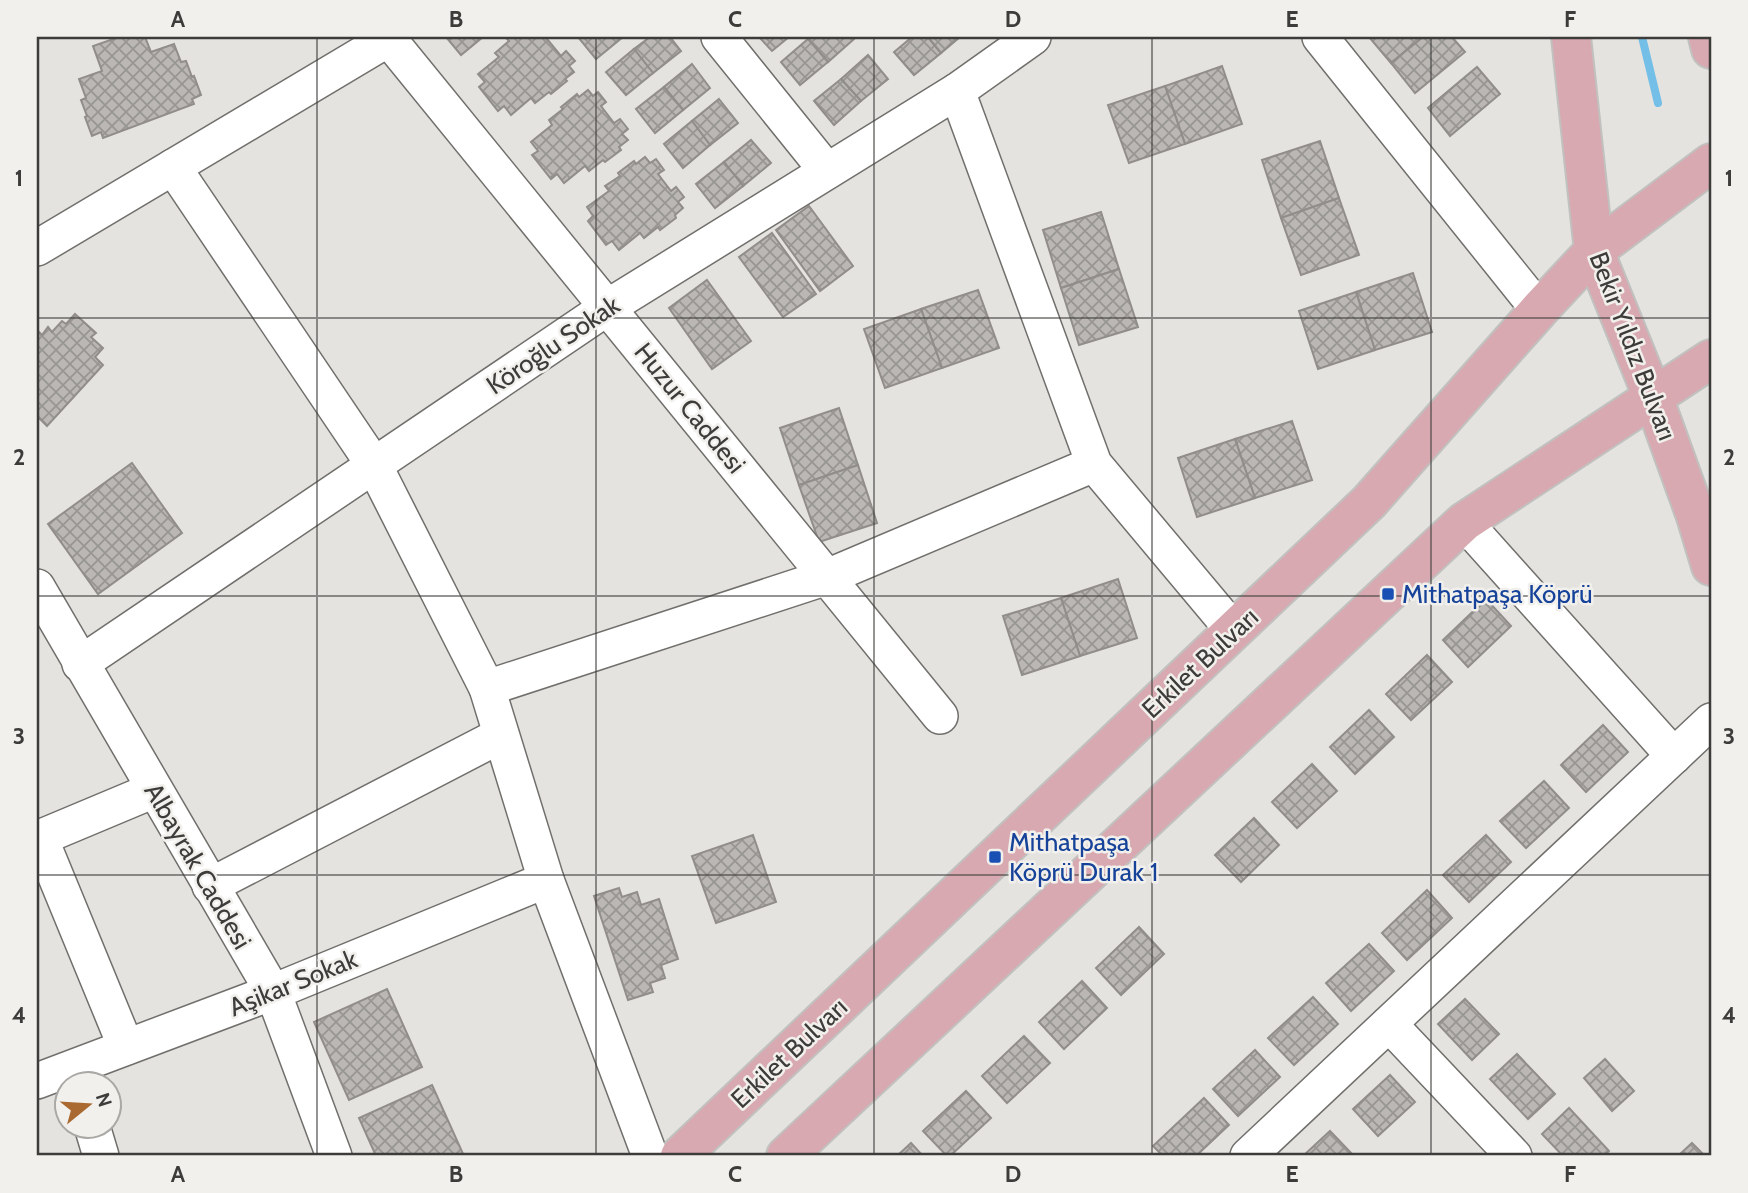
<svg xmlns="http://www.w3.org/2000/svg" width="1748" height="1193" font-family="Cabin,sans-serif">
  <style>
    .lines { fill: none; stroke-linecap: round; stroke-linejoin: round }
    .stream { stroke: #73bfe7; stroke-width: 8 }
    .building { fill: url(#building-cross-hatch); stroke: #908d8a; stroke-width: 2 }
    .minor-casing { stroke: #716f6c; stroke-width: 38 }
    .major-casing { stroke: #c1c1c0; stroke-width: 42 }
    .minor { stroke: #fff; stroke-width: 35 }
    .major { stroke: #d8a9b0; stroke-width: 38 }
    .grid { fill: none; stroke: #3d3c3a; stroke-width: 2; stroke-opacity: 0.55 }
    .transit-dot { fill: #1a4fb4; stroke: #f2f0ec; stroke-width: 2.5 }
    .labels { text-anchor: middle; stroke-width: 5; stroke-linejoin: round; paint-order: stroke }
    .street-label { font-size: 26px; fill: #3d3c3a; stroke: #f2f0ec }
    .transit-label { font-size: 26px; fill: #164399; stroke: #f2f0ec; text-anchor: start }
    .neatline { fill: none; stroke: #3d3c3a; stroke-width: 2.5 }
    .grid-label { font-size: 23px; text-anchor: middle; font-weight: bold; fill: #3d3c3a }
  </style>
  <defs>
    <pattern id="building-cross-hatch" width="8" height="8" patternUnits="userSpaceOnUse" patternTransform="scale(1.75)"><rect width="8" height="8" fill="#bab7b4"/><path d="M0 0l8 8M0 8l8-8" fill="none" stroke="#989693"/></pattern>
  </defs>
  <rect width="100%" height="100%" fill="#e5e3df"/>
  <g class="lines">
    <!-- stream -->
    <path class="stream" d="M 1642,37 L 1658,103"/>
  </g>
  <!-- building -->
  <g class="building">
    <path d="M 119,37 L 145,37 L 151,52 L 174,44 L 181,62 L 186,61 L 192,77 L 194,76 L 201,95 L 192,99 L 194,104 L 103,138 L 101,132 L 92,136 L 85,117 L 87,116 L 81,100 L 86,98 L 79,79 L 102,71 L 93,46 Z"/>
    <path d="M 446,37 L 483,37 L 461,55 Z"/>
    <path d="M 510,37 L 549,37 L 547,39 L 561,56 L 566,51 L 575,61 L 569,66 L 574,72 L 565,79 L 567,81 L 551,94 L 549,92 L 535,103 L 531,98 L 511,115 L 504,106 L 498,111 L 479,87 L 485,82 L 478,74 L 499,57 L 495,53 L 509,41 L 507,39 Z"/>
    <path d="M 578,37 L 623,37 L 596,59 Z"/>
    <path d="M 650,37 L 670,37 L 681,51 L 653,73 L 634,49 Z"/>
    <path d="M 759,37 L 789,37 L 772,51 Z"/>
    <path d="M 810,37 L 853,37 L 854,39 L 828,62 L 808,39 Z"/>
    <path d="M 912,37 L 928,37 L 941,53 L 914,75 L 894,52 Z"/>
    <path d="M 928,37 L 960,37 L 941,53 Z"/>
    <path d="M 1369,37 L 1423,37 L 1391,63 Z"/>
    <path d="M 1423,37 L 1452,37 L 1465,52 L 1415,93 L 1391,63 Z"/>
    <path d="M 808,39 L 828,62 L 800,85 L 781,62 Z"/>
    <path d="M 634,49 L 653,73 L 626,95 L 606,72 Z"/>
    <path d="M 868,55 L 888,79 L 861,101 L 841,79 Z"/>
    <path d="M 692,64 L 710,88 L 683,110 L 664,87 Z"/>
    <path d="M 1222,66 L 1242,124 L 1185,144 L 1165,86 Z"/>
    <path d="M 1477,67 L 1500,94 L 1450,136 L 1428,108 Z"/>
    <path d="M 841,79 L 861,101 L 834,125 L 814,101 Z"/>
    <path d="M 1165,86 L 1185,144 L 1129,163 L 1108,105 Z"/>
    <path d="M 664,87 L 683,110 L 655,133 L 636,109 Z"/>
    <path d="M 588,90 L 593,96 L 598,92 L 606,102 L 601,106 L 614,123 L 620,119 L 628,129 L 622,134 L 628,140 L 619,147 L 621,150 L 605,162 L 603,160 L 589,171 L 585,166 L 564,183 L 557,174 L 551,179 L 532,155 L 538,151 L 531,142 L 552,125 L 549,120 L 563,109 L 561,107 L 577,94 L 579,97 Z"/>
    <path d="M 719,99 L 738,123 L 710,145 L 692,121 Z"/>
    <path d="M 692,121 L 710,145 L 683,168 L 664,144 Z"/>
    <path d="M 751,140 L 771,163 L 743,186 L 724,162 Z"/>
    <path d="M 1320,141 L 1339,198 L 1281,218 L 1262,160 Z"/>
    <path d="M 645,157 L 650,163 L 656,159 L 664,170 L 658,174 L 671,191 L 676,187 L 684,197 L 678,202 L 683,208 L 675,215 L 676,218 L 660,230 L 658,227 L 644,238 L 640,233 L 619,250 L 612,241 L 606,245 L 588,221 L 593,216 L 587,207 L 609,191 L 605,186 L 620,176 L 618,173 L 634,161 L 636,164 Z"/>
    <path d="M 724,162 L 743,186 L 715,208 L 696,184 Z"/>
    <path d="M 1339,198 L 1359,255 L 1301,275 L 1281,218 Z"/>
    <path d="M 809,206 L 853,266 L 820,291 L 776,230 Z"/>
    <path d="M 1101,212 L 1119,269 L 1061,288 L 1043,230 Z"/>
    <path d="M 772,233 L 816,294 L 783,317 L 739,257 Z"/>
    <path d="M 1119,269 L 1138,327 L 1079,345 L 1061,288 Z"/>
    <path d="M 1413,273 L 1432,332 L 1375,350 L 1356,292 Z"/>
    <path d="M 707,280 L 751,341 L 712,369 L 669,308 Z"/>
    <path d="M 978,290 L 999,348 L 942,368 L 921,309 Z"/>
    <path d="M 1356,292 L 1375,350 L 1318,369 L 1299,311 Z"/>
    <path d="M 921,309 L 942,368 L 885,388 L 864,329 Z"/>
    <path d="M 75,314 L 96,333 L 91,337 L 103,348 L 95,357 L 103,365 L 47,426 L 39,418 L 37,420 L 37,330 L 42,335 L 48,327 L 52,332 L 62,321 L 66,324 Z"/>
    <path d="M 839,408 L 858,465 L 799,485 L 780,428 Z"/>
    <path d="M 1292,421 L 1312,480 L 1255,498 L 1235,439 Z"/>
    <path d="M 1235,439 L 1255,498 L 1197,517 L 1178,458 Z"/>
    <path d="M 132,463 L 182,533 L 98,594 L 48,524 Z"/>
    <path d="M 858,465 L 877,523 L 819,542 L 799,485 Z"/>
    <path d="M 1118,579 L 1137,638 L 1080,656 L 1061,598 Z"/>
    <path d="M 1061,598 L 1080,656 L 1022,675 L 1003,616 Z"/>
    <path d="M 1486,599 L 1511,626 L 1468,667 L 1443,640 Z"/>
    <path d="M 1427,655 L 1452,682 L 1411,720 L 1386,694 Z"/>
    <path d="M 1369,710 L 1394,737 L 1355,774 L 1330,747 Z"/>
    <path d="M 1603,725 L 1628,752 L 1586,792 L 1561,765 Z"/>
    <path d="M 1312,764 L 1337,791 L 1297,828 L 1272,802 Z"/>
    <path d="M 1544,781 L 1569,808 L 1526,848 L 1500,821 Z"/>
    <path d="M 1254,818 L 1279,845 L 1241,882 L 1215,855 Z"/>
    <path d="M 753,835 L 776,902 L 716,923 L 692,856 Z"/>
    <path d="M 1486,835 L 1511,862 L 1469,902 L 1443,875 Z"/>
    <path d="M 619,888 L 622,897 L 637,892 L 641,905 L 659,899 L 678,959 L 661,965 L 665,978 L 650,983 L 653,992 L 628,1000 L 594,896 Z"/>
    <path d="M 1427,890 L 1452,918 L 1407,960 L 1382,933 Z"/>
    <path d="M 1139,927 L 1164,954 L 1121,995 L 1096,968 Z"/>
    <path d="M 1369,944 L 1394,971 L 1351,1011 L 1326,983 Z"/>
    <path d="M 1082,981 L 1107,1008 L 1064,1049 L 1039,1022 Z"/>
    <path d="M 387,989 L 422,1067 L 349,1100 L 314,1022 Z"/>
    <path d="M 1313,997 L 1338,1024 L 1294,1065 L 1268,1038 Z"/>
    <path d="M 1465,999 L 1499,1034 L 1472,1060 L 1438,1024 Z"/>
    <path d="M 1024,1036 L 1050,1063 L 1007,1103 L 982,1076 Z"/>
    <path d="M 1255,1050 L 1280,1077 L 1238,1116 L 1213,1089 Z"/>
    <path d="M 1517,1054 L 1555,1094 L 1528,1119 L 1490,1079 Z"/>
    <path d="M 1605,1059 L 1634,1091 L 1612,1111 L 1584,1078 Z"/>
    <path d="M 1390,1075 L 1415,1102 L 1378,1136 L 1353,1109 Z"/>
    <path d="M 432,1085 L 464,1156 L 376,1156 L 359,1118 Z"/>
    <path d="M 966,1091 L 991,1118 L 950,1156 L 947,1156 L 923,1131 Z"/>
    <path d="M 1204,1098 L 1229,1125 L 1196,1156 L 1163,1156 L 1153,1146 Z"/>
    <path d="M 1569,1108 L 1609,1151 L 1604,1156 L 1563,1156 L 1542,1134 Z"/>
    <path d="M 1330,1131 L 1354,1156 L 1303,1156 Z"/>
    <path d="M 911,1143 L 923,1156 L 897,1156 Z"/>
    <path d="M 1692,1143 L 1705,1156 L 1678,1156 Z"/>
  </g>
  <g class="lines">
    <!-- minor casing -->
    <g class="minor-casing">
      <g id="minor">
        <path d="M 387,37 L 940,716"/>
        <path d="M 719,37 L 827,171"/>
        <path d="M 1320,37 L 1539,310"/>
        <path d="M 957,91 L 1094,464 L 1234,631"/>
        <path d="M 173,167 L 374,465 L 487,688 L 546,880 L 650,1156"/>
        <path d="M 37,248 L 388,39"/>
        <path d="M 1464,522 L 1674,756"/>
        <path d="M 37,587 L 273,992 L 334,1156"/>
        <path d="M 80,664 L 608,307 L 957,91 L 1033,37"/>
        <path d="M 487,688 L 827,577 L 1094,464"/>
        <path d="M 40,838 L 126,1047"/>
        <path d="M 37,839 L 154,790"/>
        <path d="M 210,886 L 501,735"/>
        <path d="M 1389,1024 L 1514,1156"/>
        <path d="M 37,1081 L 273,992 L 546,880"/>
        <path d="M 92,1126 L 101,1156"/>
        <path d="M 1248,1156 L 1711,721"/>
      </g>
    </g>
    <!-- major casing -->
    <g class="major-casing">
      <g id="major">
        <path d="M 1571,37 L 1594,251 L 1653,397 L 1696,516 L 1711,566"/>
        <path d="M 1708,37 L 1711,49"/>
        <path d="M 680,1156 L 1369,502 L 1539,310 L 1594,251 L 1711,163"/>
        <path d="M 786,1156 L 1464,522 L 1711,359"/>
      </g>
    </g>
    <!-- minor -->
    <use href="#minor" class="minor"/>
    <!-- major -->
    <use href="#major" class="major"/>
  </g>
  <!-- grid -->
  <path class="grid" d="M 317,37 L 317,1156M 596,37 L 596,1156M 874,37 L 874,1156M 1152,37 L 1152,1156M 1431,37 L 1431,1156M 37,318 L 1711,318M 37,596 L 1711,596M 37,875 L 1711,875"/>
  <!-- markers -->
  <g class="transit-dot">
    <rect x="1381" y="587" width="14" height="14" rx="3.5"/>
    <rect x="988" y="850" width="14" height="14" rx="3.5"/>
  </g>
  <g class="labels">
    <!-- street labels -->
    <g class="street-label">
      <text transform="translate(553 345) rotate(-34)" y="9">Köroğlu Sokak</text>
      <text transform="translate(1633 346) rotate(69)" y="9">Bekir Yıldız Bulvarı</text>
      <text transform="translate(690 408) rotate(51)" y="9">Huzur Caddesi</text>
      <text transform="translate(1200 663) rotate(-43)" y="9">Erkilet Bulvarı</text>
      <text transform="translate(198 866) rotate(60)" y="9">Albayrak Caddesi</text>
      <text transform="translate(293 983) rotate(-22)" y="9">Aşikar Sokak</text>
      <text transform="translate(789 1053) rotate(-43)" y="9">Erkilet Bulvarı</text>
    </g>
    <!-- transit labels -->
    <g class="transit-label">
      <text x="1402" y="603">Mithatpaşa Köprü</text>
      <text x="1009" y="851">Mithatpaşa<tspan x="1009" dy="30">Köprü Durak 1</tspan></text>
    </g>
  </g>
  <!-- border -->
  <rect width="1748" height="1193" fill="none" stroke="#f2f0ec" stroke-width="77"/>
  <!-- north arrow -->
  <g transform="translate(88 1105) rotate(72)"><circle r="33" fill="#f2f0ec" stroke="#aaa8a5" stroke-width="2"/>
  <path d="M0-5L12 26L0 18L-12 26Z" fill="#a96931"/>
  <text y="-10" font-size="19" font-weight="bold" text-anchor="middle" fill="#3d3c3a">N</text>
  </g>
  <rect x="38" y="38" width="1672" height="1116" class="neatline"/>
  <g class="grid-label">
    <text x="178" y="27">A</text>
    <text x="456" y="27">B</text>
    <text x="735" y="27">C</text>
    <text x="1013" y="27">D</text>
    <text x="1292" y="27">E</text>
    <text x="1570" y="27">F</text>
    <text x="19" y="186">1</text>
    <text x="1729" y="186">1</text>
    <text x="19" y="465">2</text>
    <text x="1729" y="465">2</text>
    <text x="19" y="744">3</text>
    <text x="1729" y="744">3</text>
    <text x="19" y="1023">4</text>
    <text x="1729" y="1023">4</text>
    <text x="178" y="1182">A</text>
    <text x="456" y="1182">B</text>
    <text x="735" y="1182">C</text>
    <text x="1013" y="1182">D</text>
    <text x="1292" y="1182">E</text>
    <text x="1570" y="1182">F</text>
  </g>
</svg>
